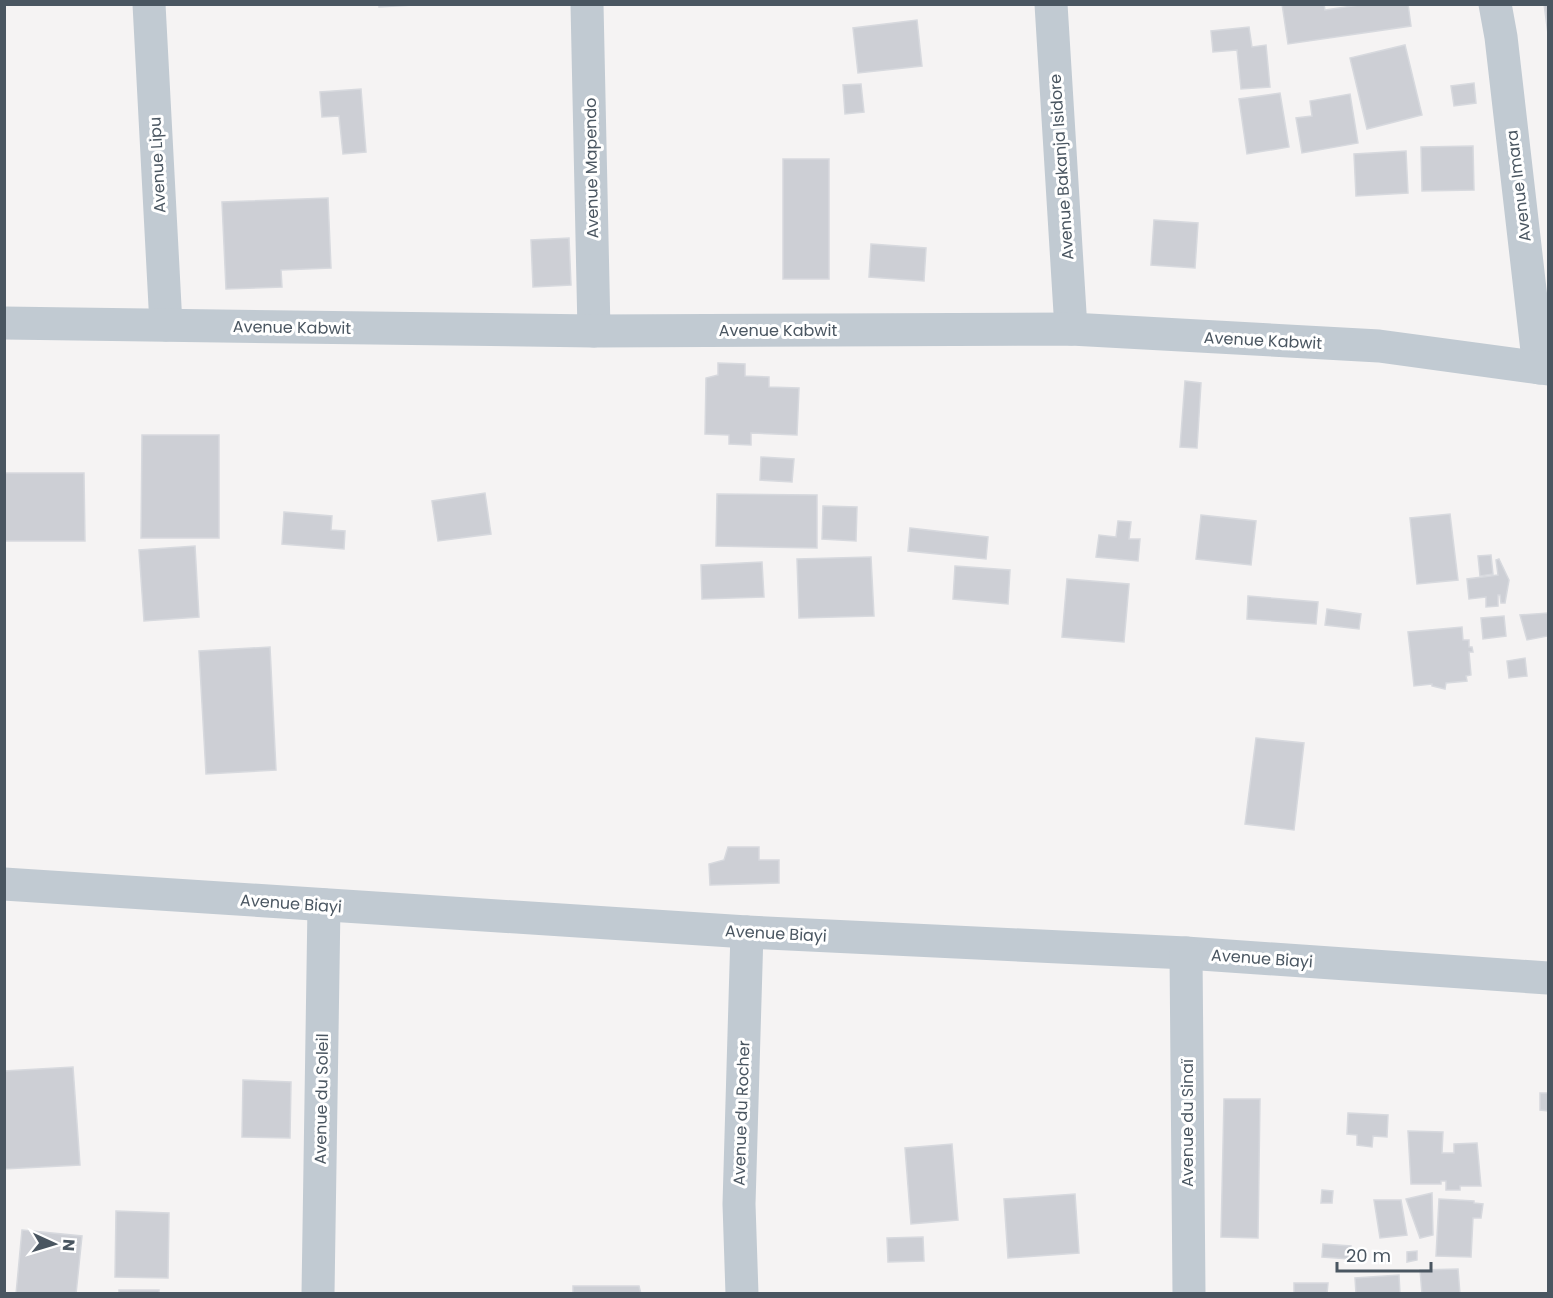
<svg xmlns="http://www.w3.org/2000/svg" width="1553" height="1298" font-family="Poppins,sans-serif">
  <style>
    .building { fill: #cdcfd5; stroke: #d7d9de; stroke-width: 1.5 }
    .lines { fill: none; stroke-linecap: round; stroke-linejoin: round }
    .minor { stroke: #c1cad2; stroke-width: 33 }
    .labels { text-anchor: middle; stroke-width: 6; stroke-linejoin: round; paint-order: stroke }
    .street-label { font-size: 16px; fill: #4a5661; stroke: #fff }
  </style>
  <rect width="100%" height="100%" fill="#f5f3f3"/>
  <!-- building -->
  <g class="building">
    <path d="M 379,4 L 431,4 L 379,7 Z"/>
    <path d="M 1282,4 L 1324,4 L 1325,10 L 1366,4 L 1408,4 L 1411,26 L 1288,44 Z"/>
    <path d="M 1544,4 L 1548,4 L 1548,34 Z"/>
    <path d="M 917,20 L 922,66 L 858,73 L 853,28 Z"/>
    <path d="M 1249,27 L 1252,47 L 1266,45 L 1270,87 L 1241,89 L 1237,50 L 1213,52 L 1211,31 Z"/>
    <path d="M 1405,45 L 1422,115 L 1367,129 L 1350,58 Z"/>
    <path d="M 1474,83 L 1476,103 L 1454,106 L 1451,86 Z"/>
    <path d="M 861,84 L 864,112 L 845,114 L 843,85 Z"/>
    <path d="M 361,89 L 366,152 L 343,154 L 339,116 L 322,117 L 320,92 Z"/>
    <path d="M 1280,93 L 1289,147 L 1247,154 L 1239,99 Z"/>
    <path d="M 1350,94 L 1358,143 L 1302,153 L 1296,118 L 1312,116 L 1310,101 Z"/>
    <path d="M 1473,146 L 1474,190 L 1422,191 L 1421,147 Z"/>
    <path d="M 1406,151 L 1408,193 L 1356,196 L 1354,154 Z"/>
    <rect x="783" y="159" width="46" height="120"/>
    <path d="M 328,198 L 331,268 L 281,270 L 282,287 L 226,289 L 222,202 Z"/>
    <path d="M 1154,220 L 1198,223 L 1195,268 L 1151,265 Z"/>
    <path d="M 569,238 L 571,285 L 533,287 L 531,240 Z"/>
    <path d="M 871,244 L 926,248 L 924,281 L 869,277 Z"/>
    <path d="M 718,363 L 745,364 L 745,376 L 769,377 L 769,387 L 799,388 L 797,435 L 751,433 L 751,445 L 729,444 L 729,435 L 705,434 L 706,378 L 718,375 Z"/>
    <path d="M 1185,381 L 1201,383 L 1197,448 L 1180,447 Z"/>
    <path d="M 142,435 L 219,435 L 219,538 L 141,538 Z"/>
    <path d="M 761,457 L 794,459 L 792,482 L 760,480 Z"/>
    <path d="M 4,473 L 84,473 L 85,541 L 4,541 Z"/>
    <path d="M 485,493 L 491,534 L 438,541 L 432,501 Z"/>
    <path d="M 717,494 L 817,495 L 817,548 L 716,546 Z"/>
    <path d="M 823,506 L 857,507 L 856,541 L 822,539 Z"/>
    <path d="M 284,512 L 332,516 L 331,530 L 345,531 L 344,549 L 282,544 Z"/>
    <path d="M 1450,514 L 1458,580 L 1417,584 L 1410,518 Z"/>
    <path d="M 1201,515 L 1256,521 L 1251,565 L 1196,559 Z"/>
    <path d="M 1118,521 L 1131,522 L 1129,539 L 1140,539 L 1138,561 L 1096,557 L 1099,535 L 1116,537 Z"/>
    <path d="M 910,528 L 988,537 L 986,559 L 908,551 Z"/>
    <path d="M 195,546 L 199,617 L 144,621 L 139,550 Z"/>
    <path d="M 1491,555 L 1493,574 L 1480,576 L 1478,556 Z"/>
    <path d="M 871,557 L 874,616 L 799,618 L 797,559 Z"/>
    <path d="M 1499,559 L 1509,580 L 1505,603 L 1501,603 L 1500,595 L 1498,595 L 1498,606 L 1486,607 L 1486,597 L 1469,599 L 1467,579 L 1498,575 L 1496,560 Z"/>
    <path d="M 762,562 L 764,597 L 702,599 L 701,565 Z"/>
    <path d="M 955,566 L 1010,570 L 1008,604 L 953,599 Z"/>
    <path d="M 1067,579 L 1129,584 L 1124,642 L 1062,637 Z"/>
    <path d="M 1248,596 L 1318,602 L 1316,624 L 1247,619 Z"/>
    <path d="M 1327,609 L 1361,614 L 1359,629 L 1325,625 Z"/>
    <path d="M 1548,613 L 1548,636 L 1527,640 L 1520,615 Z"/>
    <path d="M 1504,616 L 1506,636 L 1483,639 L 1481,618 Z"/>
    <path d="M 1462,627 L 1463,640 L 1469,640 L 1469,647 L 1472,647 L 1473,652 L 1469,652 L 1471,675 L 1466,676 L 1467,681 L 1446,683 L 1445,689 L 1432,686 L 1432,684 L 1414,686 L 1408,632 Z"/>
    <path d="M 270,647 L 276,770 L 206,774 L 199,651 Z"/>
    <path d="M 1525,658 L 1527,676 L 1509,678 L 1507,661 Z"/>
    <path d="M 1256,738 L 1304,743 L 1294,830 L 1245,824 Z"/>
    <path d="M 728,847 L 759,847 L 759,860 L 779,860 L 779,883 L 710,885 L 709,864 L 724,860 Z"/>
    <path d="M 73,1067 L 80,1165 L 4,1169 L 4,1071 Z"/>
    <path d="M 243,1080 L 291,1082 L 290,1138 L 242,1137 Z"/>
    <path d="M 1540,1093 L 1548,1093 L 1548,1111 L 1540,1110 Z"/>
    <path d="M 1224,1099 L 1260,1099 L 1258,1238 L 1221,1237 Z"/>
    <path d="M 1348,1113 L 1388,1115 L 1387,1137 L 1373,1136 L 1372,1147 L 1357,1145 L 1357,1135 L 1347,1134 Z"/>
    <path d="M 1408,1131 L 1443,1132 L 1442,1153 L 1454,1153 L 1454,1144 L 1477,1143 L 1481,1186 L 1460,1186 L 1460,1190 L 1446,1190 L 1446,1181 L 1441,1181 L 1441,1184 L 1411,1184 Z"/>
    <path d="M 952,1144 L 958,1220 L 911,1224 L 905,1148 Z"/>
    <path d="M 1322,1190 L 1333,1191 L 1332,1203 L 1321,1203 Z"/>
    <path d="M 1432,1193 L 1433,1235 L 1420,1238 L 1406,1199 Z"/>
    <path d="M 1075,1194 L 1079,1253 L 1008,1258 L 1004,1199 Z"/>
    <path d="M 1439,1199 L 1474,1201 L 1474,1203 L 1483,1204 L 1481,1218 L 1473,1218 L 1471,1257 L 1436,1256 Z"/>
    <path d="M 1374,1200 L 1401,1200 L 1407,1235 L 1380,1238 Z"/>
    <path d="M 116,1211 L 169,1213 L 168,1278 L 115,1277 Z"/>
    <path d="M 22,1230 L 82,1236 L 76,1294 L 16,1294 Z"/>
    <path d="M 923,1237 L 924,1261 L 888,1262 L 887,1238 Z"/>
    <path d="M 1323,1244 L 1351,1246 L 1350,1259 L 1322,1257 Z"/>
    <path d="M 1417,1251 L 1417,1260 L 1407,1262 L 1407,1252 Z"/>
    <path d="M 1458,1269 L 1460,1294 L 1422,1294 L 1420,1270 Z"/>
    <path d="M 1399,1275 L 1400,1294 L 1356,1294 L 1355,1278 Z"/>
    <path d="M 1294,1283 L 1328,1283 L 1327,1294 L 1294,1294 Z"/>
    <path d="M 573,1286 L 639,1286 L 641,1294 L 573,1294 Z"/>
    <rect x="119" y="1290" width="40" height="4"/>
  </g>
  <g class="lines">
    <!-- minor -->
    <g class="minor">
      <path d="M 149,4 L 166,325"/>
      <path d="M 587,4 L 594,331"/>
      <path d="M 1051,4 L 1071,329"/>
      <path d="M 1495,4 L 1501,37 L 1539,368"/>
      <path d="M 4,323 L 594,331 L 1071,329 L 1379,346 L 1548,369"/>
      <path d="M 4,884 L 747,932 L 1186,953 L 1548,978"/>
      <path d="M 1186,953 L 1189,1294"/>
      <path d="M 318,1294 L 324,905"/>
      <path d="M 742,1294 L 739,1204 L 747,932"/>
    </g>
  </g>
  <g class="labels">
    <!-- street labels -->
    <g class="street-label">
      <text transform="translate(157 165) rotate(-93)" y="6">Avenue Lipu</text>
      <text transform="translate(1061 167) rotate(-94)" y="6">Avenue Bakanja Isidore</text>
      <text transform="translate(591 168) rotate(-91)" y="6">Avenue Mapendo</text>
      <text transform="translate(1518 186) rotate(-97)" y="6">Avenue Imara</text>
      <text transform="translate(292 327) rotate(1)" y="6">Avenue Kabwit</text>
      <text x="778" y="336">Avenue Kabwit</text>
      <text transform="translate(1263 340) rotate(3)" y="6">Avenue Kabwit</text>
      <text transform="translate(291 903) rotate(4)" y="6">Avenue Biayi</text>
      <text transform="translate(776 933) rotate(3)" y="6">Avenue Biayi</text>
      <text transform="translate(1262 958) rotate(4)" y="6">Avenue Biayi</text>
      <text transform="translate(321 1099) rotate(-89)" y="6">Avenue du Soleil</text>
      <text transform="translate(741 1113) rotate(-88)" y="6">Avenue du Rocher</text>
      <text transform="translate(1187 1123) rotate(-90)" y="6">Avenue du Sinaï</text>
    </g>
  </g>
  <!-- border -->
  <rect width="1553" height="1298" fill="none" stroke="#4a5661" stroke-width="12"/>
  <!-- north arrow -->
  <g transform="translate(54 1244) rotate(94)" stroke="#ffffff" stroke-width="4.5" paint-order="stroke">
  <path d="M0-4.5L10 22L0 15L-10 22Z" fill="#4a5661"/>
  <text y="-9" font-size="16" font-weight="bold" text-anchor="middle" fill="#4a5661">N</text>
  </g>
  <!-- scale -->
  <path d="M1337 1262v9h94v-9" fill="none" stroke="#4a5661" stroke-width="3"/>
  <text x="1346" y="1262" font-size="18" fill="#4a5661" stroke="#ffffff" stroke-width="4.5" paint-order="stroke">20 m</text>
</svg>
